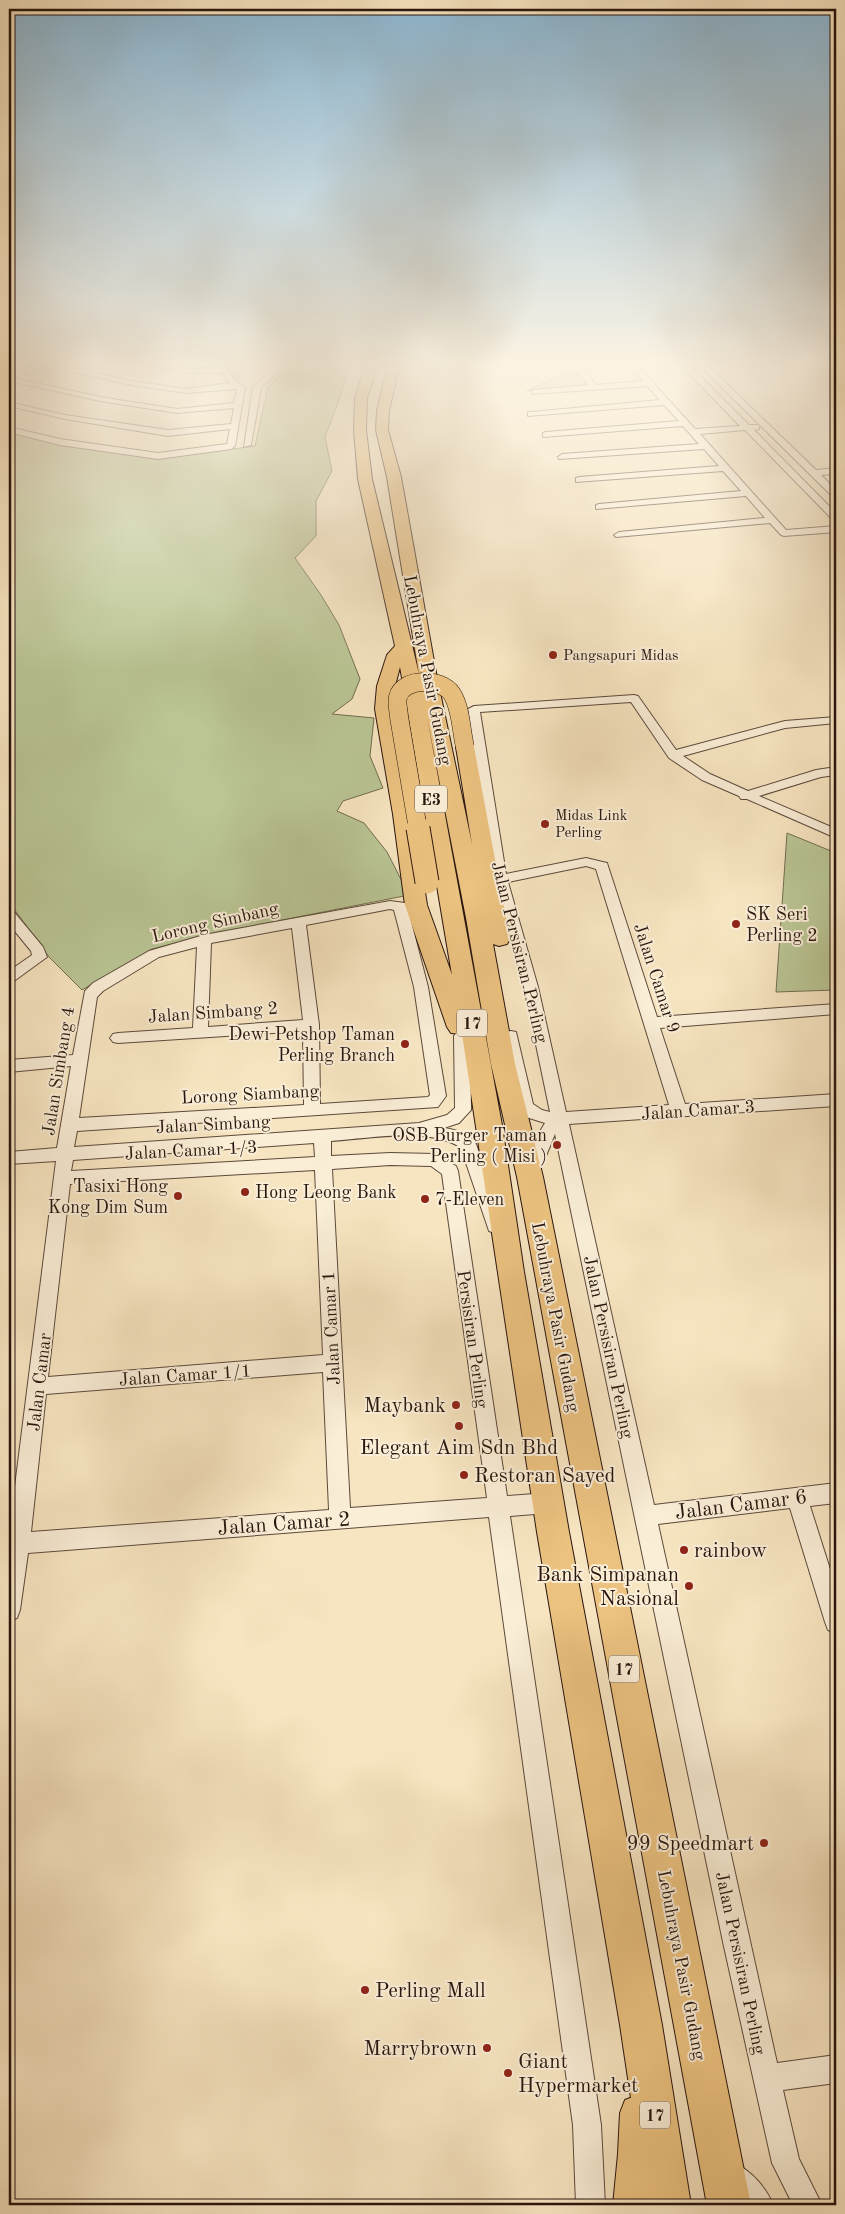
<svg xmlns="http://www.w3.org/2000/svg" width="845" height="2214" font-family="'Old Standard TT',serif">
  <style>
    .green { fill: #bac594; stroke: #716d51 }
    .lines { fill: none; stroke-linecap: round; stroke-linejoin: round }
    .minor-casing { stroke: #5c493b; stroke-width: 2 }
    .major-casing { stroke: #28150e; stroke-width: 2 }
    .highway-casing { stroke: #28150e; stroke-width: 2 }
    .minor { fill: #faeed7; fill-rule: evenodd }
    .major { fill: #ecc280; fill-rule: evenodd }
    .highway { fill: #ecc280; fill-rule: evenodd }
    .highway-bridge-far1-casing { stroke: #28150e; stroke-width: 19; stroke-linecap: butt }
    .highway-bridge-casing { stroke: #28150e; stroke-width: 25; stroke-linecap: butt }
    .highway-bridge-far1 { stroke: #ecc280; stroke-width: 18 }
    .highway-bridge { stroke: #ecc280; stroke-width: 23 }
    .poi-dot { fill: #8f2418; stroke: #faeed7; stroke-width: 2 }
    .labels { text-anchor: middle; stroke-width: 4; stroke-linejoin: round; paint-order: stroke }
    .far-poi-label { font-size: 15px; fill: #28150e; stroke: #faeed7; text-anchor: start }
    .shield { fill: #faeed7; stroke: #67564a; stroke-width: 1 }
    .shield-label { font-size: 16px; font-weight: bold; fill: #28150e }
    .street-label { font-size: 18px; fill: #28150e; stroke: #faeed7 }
    .poi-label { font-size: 18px; fill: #28150e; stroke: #faeed7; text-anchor: start }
    .near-poi-label { font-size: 21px; fill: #28150e; stroke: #faeed7; text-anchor: end }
    .near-street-label { font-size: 21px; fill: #28150e; stroke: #faeed7 }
  </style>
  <rect width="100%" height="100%" fill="#f7e5c1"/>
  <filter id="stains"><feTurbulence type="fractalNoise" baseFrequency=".004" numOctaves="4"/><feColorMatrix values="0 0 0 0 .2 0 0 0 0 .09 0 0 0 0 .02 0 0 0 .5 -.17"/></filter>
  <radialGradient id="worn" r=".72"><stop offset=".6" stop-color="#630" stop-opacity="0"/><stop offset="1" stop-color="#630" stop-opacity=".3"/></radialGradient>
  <!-- green -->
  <g class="green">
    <path d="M 156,363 L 253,363 L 236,380 L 229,369 L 221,367 L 197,369 Z"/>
    <path d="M 293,364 L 348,370 L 339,400 L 325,437 L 332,471 L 316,501 L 316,536 L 295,558 L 321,595 L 339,625 L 360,679 L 352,699 L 332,714 L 374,718 L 370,756 L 383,788 L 343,801 L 337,811 L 364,823 L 387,852 L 409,895 L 212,934 L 152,949 L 82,990 L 49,957 L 9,902 L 9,431 L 60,444 L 159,459 L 255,446 L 268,387 Z"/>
    <path d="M 574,368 L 591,387 L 527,391 Z"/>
    <path d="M 787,833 L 836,853 L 836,990 L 776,992 Z"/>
  </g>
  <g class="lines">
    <!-- minor casing -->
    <g class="minor-casing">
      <g id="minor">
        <path d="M 41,363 L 53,363 L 132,381 L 186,389 L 230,383 L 222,373 L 192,373 L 139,363 C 157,363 174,368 192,369 C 204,369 215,366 228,369 L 233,379 L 245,388 L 235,446 L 231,449 L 158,459 L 60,445 L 9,432 L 9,427 L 60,439 L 158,453 L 227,444 L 230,429 L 168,436 L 65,419 L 9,406 L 9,402 L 65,415 L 168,430 L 231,424 L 234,408 L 177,413 L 100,401 L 9,381 L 9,374 ZM 47,366 L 132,385 L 186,393 L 237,389 L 234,403 L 177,409 L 100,397 L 14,378 Z"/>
        <path d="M 278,363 L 286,363 L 261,388 L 251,445 L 244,447 L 253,387 Z"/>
        <path d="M 573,363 L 581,363 L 581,366 L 596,385 L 643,381 L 627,363 L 635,363 L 695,429 L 740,426 L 679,363 L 687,363 L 749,425 L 759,425 L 759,429 L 754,430 L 836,513 L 836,521 L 833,520 L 745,430 L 700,434 L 786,530 L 836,526 L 836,532 L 784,536 L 781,535 L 770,523 L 616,537 L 614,535 L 619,532 L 765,518 L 746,496 L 596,509 L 596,505 L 599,504 L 741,491 L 723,471 L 576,482 L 576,478 L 579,477 L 719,466 L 704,449 L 559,459 L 558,457 L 562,454 L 699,444 L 683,426 L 543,437 L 543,433 L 546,432 L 679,421 L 664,405 L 528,416 L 528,412 L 531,412 L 660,400 L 647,386 L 532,394 L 532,390 L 535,390 L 589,385 L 574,369 Z"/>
        <path d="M 697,363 L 705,363 L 816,470 L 836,468 L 836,474 L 821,475 L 836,490 L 836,498 L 833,497 Z"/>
        <path d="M 634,695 L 638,696 L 676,750 L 785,721 L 836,717 L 836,723 L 785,728 L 683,756 L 710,774 L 748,791 L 816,770 L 836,767 L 836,775 L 821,777 L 759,796 L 836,829 L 836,838 L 747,799 L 741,799 L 739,796 L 702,780 L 669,758 L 631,702 L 480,712 L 506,874 L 586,858 L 607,863 L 657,1017 L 836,1004 L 836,1014 L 660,1028 L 685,1104 L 836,1094 L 836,1106 L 569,1124 L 654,1505 L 836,1483 L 836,1503 L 810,1506 L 836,1588 L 836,1633 L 828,1630 L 825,1622 L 790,1508 L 658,1524 L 777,2063 L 836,2055 L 836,2083 L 783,2090 L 799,2159 L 822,2205 L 793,2205 L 772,2163 L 723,1942 L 555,1134 L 536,1180 L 530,1182 L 524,1180 L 521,1175 L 532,1145 L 545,1123 L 526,1117 L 517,1106 L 503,1036 L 506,1032 L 511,1031 L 516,1032 L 533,1104 L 542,1110 L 550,1112 L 524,987 L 493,879 L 468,709 L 474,706 ZM 586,866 L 596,869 L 669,1105 L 566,1112 L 538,987 L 508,882 Z"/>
        <path d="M 390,901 L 405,903 L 407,906 L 428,987 L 446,1096 L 438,1107 L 77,1131 L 74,1147 L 419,1123 L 447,1115 L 455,1108 L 454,1036 L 457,1032 L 462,1031 L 467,1032 L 470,1036 L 471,1110 L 459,1123 L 444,1128 C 456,1130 470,1133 476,1144 L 504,1226 L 501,1231 L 495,1233 L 489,1231 L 461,1148 C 429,1126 368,1139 331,1141 L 331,1156 L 390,1153 L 435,1154 L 456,1166 L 458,1171 L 507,1496 L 548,1493 L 555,1496 L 558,1503 L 555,1510 L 548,1513 L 510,1516 L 601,2125 L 605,2205 L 576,2205 L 573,2125 L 489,1517 L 28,1553 L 20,1610 L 17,1618 L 9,1621 L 9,1534 L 56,1161 L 9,1164 L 9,1152 L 57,1148 L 71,1066 L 9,1072 L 9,1060 L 73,1055 L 85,991 L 93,983 L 149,951 L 204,935 ZM 390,909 L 394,910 L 414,987 L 430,1095 L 428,1097 L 320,1104 L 319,1025 L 306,925 ZM 292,928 L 303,1020 L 208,1027 L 211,943 ZM 197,947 L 193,1028 L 118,1033 L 113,1034 L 110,1038 L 113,1042 L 118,1043 L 303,1031 L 304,1105 L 79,1118 L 97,997 L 103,991 L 159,957 ZM 314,1143 L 315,1157 L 71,1171 L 73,1160 ZM 390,1165 L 431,1166 L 442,1174 L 487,1498 L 350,1508 L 332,1169 ZM 315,1170 L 323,1355 L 48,1377 L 70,1184 ZM 323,1372 L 329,1510 L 31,1532 L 46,1394 Z"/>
        <path d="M 9,911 L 14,912 L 43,947 L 47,957 L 14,981 L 9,983 L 9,971 L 32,955 L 31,951 L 9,924 Z"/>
        <path d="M 735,2164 C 751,2170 767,2189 773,2205 L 740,2205 L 725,2188 L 721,2178 L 725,2168 Z"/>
      </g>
    </g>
    <!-- major casing -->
    <g class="major-casing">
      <path id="major" d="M 638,2095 L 651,2100 C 663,2129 654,2174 651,2205 L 613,2205 L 618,2154 L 620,2113 L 625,2100 Z"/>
    </g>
    <!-- highway casing -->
    <g class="highway-casing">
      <path id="highway" d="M 366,363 L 378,363 L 367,398 L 366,430 L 372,479 L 419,674 L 387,477 L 376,430 L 377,411 L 388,363 L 400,363 L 389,411 L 388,430 L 401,477 L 437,678 L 472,844 L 456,747 L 458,743 L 465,741 L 472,743 L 474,747 L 510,939 L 507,944 L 499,946 L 493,944 L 515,1064 L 543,1177 L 751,2205 L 707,2205 L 517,1177 L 491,1064 L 466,918 L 427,717 L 502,1125 L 524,1272 L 569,1532 L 662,2025 L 691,2205 L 647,2205 L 620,2025 L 537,1532 L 462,1034 L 451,1033 L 447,1027 L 405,905 L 393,814 L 375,709 L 377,686 L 387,655 L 395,646 L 358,479 L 354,430 L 355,398 ZM 400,667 L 402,678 L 452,975 L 427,905 L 413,814 L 393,709 L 395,686 Z"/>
    </g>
    <!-- minor -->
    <use href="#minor" class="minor"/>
    <!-- major -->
    <use href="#major" class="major"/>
    <!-- highway -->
    <use href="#highway" class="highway"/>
    <!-- highway-bridge-far1 casing -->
    <g class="highway-bridge-far1-casing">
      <path id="highway-bridge-far1" d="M 418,829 L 399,717 C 399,711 396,703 398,697 C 403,677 442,678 452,694 C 461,708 461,730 465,747"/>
    </g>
    <!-- highway-bridge casing -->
    <g class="highway-bridge-casing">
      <path id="highway-bridge" d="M 418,828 L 427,882"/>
    </g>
    <!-- highway-bridge-far1 -->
    <use href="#highway-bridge-far1" class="highway-bridge-far1"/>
    <!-- highway-bridge -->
    <use href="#highway-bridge" class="highway-bridge"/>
  </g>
  <!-- sky -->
  <linearGradient id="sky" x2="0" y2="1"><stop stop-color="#8bb8d6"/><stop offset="0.54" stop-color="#fbf3e3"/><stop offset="1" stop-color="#fbf3e3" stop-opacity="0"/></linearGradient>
  <rect width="845" height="673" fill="url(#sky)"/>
  <!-- markers -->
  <g class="poi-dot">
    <circle cx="553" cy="655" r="5"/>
    <circle cx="545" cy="824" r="5"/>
    <circle cx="736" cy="924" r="5"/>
    <circle cx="405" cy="1044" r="5"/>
    <circle cx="557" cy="1145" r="5"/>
    <circle cx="245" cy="1192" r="5"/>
    <circle cx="178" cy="1196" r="5"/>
    <circle cx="425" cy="1199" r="5"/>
    <circle cx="456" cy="1405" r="5"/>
    <circle cx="459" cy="1426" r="5"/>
    <circle cx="464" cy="1475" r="5"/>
    <circle cx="684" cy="1550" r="5"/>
    <circle cx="689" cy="1586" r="5"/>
    <circle cx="764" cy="1843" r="5"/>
    <circle cx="365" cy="1990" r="5"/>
    <circle cx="487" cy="2048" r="5"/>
    <circle cx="508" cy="2073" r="5"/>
  </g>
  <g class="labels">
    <!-- far-poi labels -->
    <g class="far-poi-label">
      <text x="563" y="660">Pangsapuri Midas</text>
      <text x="555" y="820">Midas Link<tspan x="555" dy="17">Perling</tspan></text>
    </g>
    <!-- shield labels -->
    <g class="shield">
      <rect x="415" y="785.5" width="32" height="27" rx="4"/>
      <rect x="457" y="1009.5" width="30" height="27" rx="4"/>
      <rect x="609" y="1655.5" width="30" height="27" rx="4"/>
      <rect x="640" y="2101.5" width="30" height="27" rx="4"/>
    </g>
    <g class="shield-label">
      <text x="431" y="805">E3</text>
      <text x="472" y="1029">17</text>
      <text x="624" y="1675">17</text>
      <text x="655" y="2121">17</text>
    </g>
    <!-- street labels -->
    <g class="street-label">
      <text transform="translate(428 670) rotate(79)" y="6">Lebuhraya Pasir Gudang</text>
      <text transform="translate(215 922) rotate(-13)" y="6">Lorong Simbang</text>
      <text transform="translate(520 952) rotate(76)" y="6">Jalan Persisiran Perling</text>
      <text transform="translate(657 978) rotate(72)" y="6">Jalan Camar 9</text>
      <text transform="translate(213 1012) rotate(-4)" y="6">Jalan Simbang 2</text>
      <text transform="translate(58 1071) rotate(-81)" y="6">Jalan Simbang 4</text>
      <text transform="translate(250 1094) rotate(-3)" y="6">Lorong Siambang</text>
      <text transform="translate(698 1110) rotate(-4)" y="6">Jalan Camar 3</text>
      <text transform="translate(213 1124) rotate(-3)" y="6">Jalan Simbang</text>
      <text transform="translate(191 1150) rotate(-3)" y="6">Jalan Camar 1/3</text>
      <text transform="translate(556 1317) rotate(79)" y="6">Lebuhraya Pasir Gudang</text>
      <text transform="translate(331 1328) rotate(-93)" y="6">Jalan Camar 1</text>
      <text transform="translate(473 1339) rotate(82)" y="6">Persisiran Perling</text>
      <text transform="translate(609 1347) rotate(78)" y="6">Jalan Persisiran Perling</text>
      <text transform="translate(185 1375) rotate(-4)" y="6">Jalan Camar 1/1</text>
      <text transform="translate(39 1382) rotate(-83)" y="6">Jalan Camar</text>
      <text transform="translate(741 1963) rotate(78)" y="6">Jalan Persisiran Perling</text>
      <text transform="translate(682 1965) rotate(79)" y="6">Lebuhraya Pasir Gudang</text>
    </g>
    <!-- poi labels -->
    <g class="poi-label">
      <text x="746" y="920">SK Seri<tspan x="746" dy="21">Perling 2</tspan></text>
      <text x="395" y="1040" text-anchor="end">Dewi Petshop Taman<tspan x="395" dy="21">Perling Branch</tspan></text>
      <text x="547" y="1141" text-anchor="end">OSB Burger Taman<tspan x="547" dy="21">Perling ( Misi )</tspan></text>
      <text x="168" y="1192" text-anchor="end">Tasixi Hong<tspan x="168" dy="21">Kong Dim Sum</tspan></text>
      <text x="255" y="1198">Hong Leong Bank</text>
      <text x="435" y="1205">7-Eleven</text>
    </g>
    <!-- near-poi labels -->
    <g class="near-poi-label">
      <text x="446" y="1412">Maybank</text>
      <text x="459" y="1454" text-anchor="middle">Elegant Aim Sdn Bhd</text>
      <text x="474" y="1482" text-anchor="start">Restoran Sayed</text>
      <text x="694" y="1557" text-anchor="start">rainbow</text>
      <text x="679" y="1581">Bank Simpanan<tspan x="679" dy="24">Nasional</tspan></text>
      <text x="754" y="1850">99 Speedmart</text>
      <text x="375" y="1997" text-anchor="start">Perling Mall</text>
      <text x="477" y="2055">Marrybrown</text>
      <text x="518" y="2068" text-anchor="start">Giant<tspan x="518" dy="24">Hypermarket</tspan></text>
    </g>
    <!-- near-street labels -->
    <g class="near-street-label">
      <text transform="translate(741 1504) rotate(-7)" y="7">Jalan Camar 6</text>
      <text transform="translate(284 1523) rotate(-4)" y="7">Jalan Camar 2</text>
    </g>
  </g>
  <!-- margin -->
  <rect width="845" height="2214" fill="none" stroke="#f7e5c1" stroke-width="30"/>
  <rect x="10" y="10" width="825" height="2194" fill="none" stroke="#28150e" stroke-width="2.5"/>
  <rect x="15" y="15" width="815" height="2184" fill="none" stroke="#28150e"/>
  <rect width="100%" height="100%" filter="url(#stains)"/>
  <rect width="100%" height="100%" fill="url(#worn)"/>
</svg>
